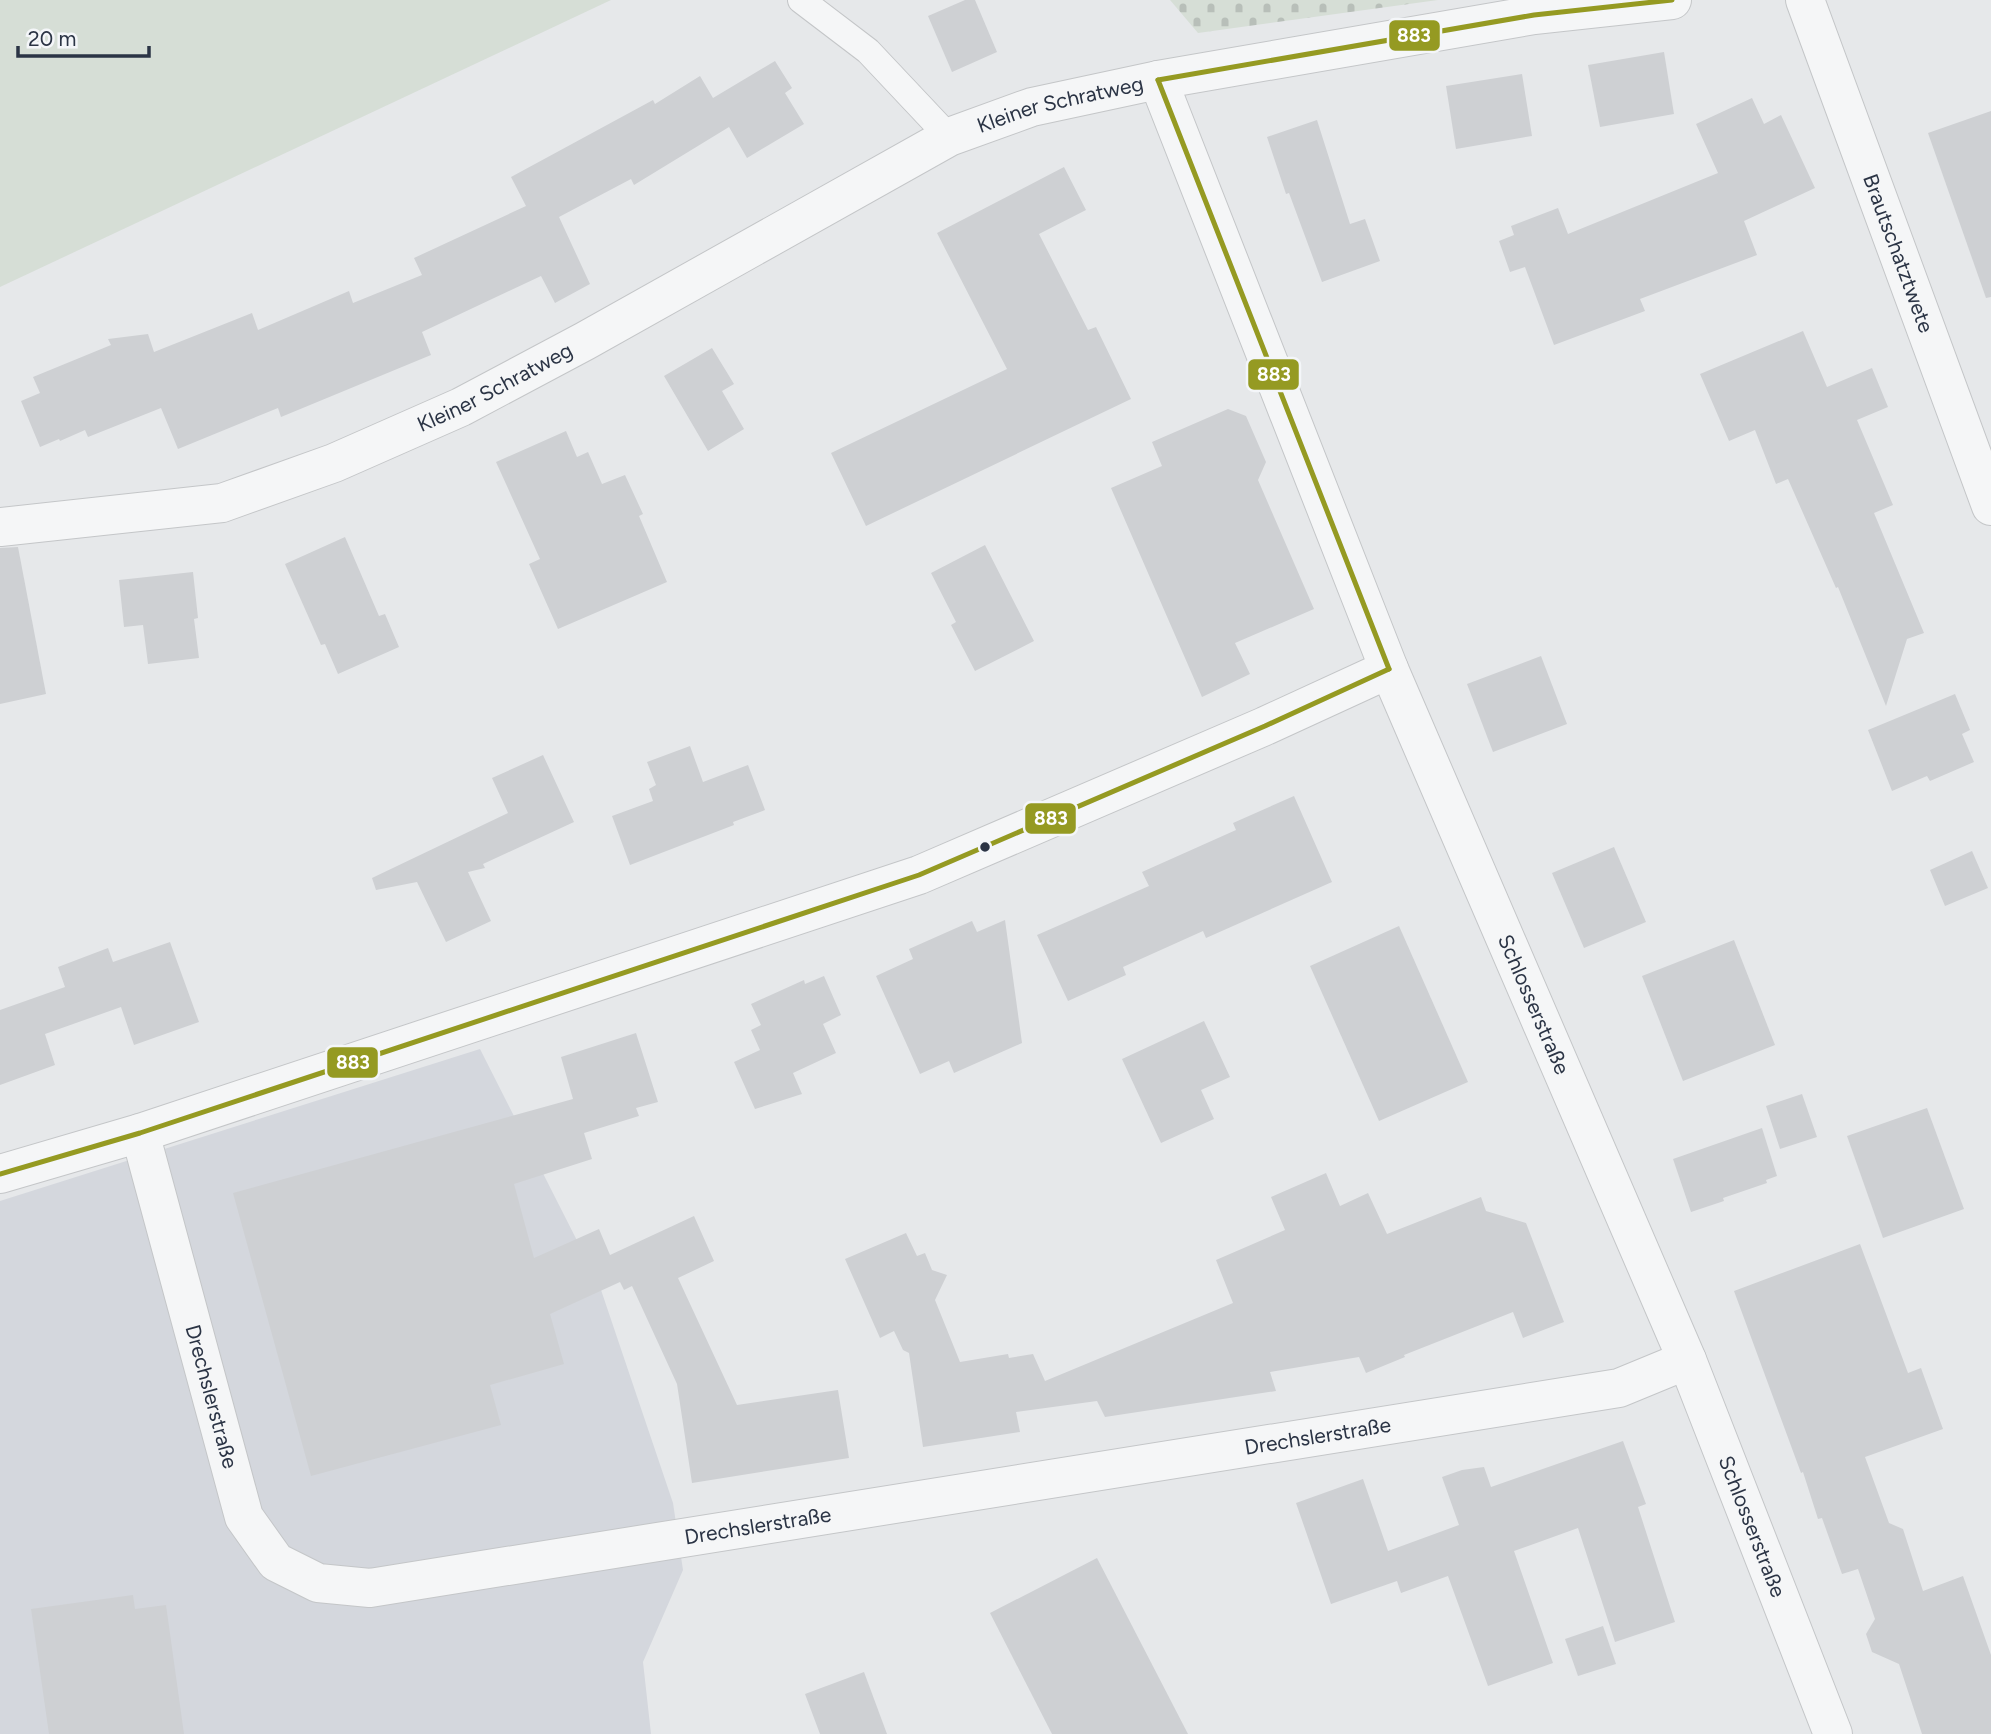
<svg xmlns="http://www.w3.org/2000/svg" width="1991" height="1734" font-family="Figtree,sans-serif">
  <style>
    .built { fill: #d4d7dd }
    .green { fill: #d6ded6 }
    .cemetery { fill: url(#cemetery-stones) }
    .building { fill: #ced0d3 }
    .lines { fill: none; stroke-linecap: round; stroke-linejoin: round }
    .lane-casing { stroke: #c4c6c8; stroke-width: 28 }
    .street-casing { stroke: #c4c6c8; stroke-width: 40 }
    .lane { stroke: #f5f6f7; stroke-width: 26 }
    .street { stroke: #f5f6f7; stroke-width: 38 }
    .bus-1-casing { stroke: #f4f6f9; stroke-width: 10 }
    .bus-1 { stroke: #959a22; stroke-width: 5 }
    .bus-dot { fill: #2b3445; stroke: #f4f6f9; stroke-width: 2.5 }
    .labels { text-anchor: middle; stroke-width: 5; stroke-linejoin: round; paint-order: stroke }
    .street-label { font-size: 21px; fill: #2b3445; stroke: #f4f6f9 }
    .line-badge { stroke: #f4f6f9; stroke-width: 2.5 }
    .badge-label { font-size: 19px; text-anchor: middle; font-weight: bold; fill: #fff }
  </style>
  <defs>
    <pattern id="cemetery-stones" width="16" height="16" patternUnits="userSpaceOnUse" patternTransform="scale(1.75)"><rect width="16" height="16" fill="#d6ded6"/><path d="M2 7V4a2 2 0 0 1 4 0v3zM10 15v-3a2 2 0 0 1 4 0v3z" fill="#b8bfb9"/></pattern>
  </defs>
  <rect width="100%" height="100%" fill="#e6e8ea"/>
  <!-- built -->
  <path class="built" d="M 480,1049 L 599,1284 L 673,1503 L 683,1570 L 643,1662 L 651,1734 L 0,1734 L 0,1201 Z"/>
  <!-- green -->
  <path class="green" d="M 0,0 L 611,0 L 0,287 Z"/>
  <!-- cemetery -->
  <path class="cemetery" d="M 1170,0 L 1438,0 L 1198,33 Z"/>
  <!-- building -->
  <g class="building">
    <path d="M 965,0 L 975,0 L 997,52 L 952,72 L 928,16 Z"/>
    <path d="M 1664,52 L 1674,114 L 1600,127 L 1588,65 Z"/>
    <path d="M 775,61 L 792,88 L 785,93 L 804,124 L 747,158 L 729,127 L 634,185 L 631,179 L 559,217 L 590,284 L 555,303 L 541,276 L 422,332 L 431,355 L 281,417 L 278,408 L 178,449 L 161,408 L 88,437 L 85,430 L 60,441 L 59,439 L 40,447 L 21,401 L 40,393 L 33,377 L 111,345 L 108,339 L 148,334 L 154,352 L 252,313 L 258,330 L 349,291 L 353,303 L 422,275 L 414,258 L 526,206 L 511,177 L 653,100 L 655,104 L 700,76 L 713,98 Z"/>
    <path d="M 1522,74 L 1532,136 L 1456,149 L 1446,86 Z"/>
    <path d="M 1752,98 L 1764,124 L 1781,115 L 1815,188 L 1744,221 L 1757,255 L 1640,299 L 1645,311 L 1554,345 L 1525,267 L 1510,272 L 1499,241 L 1514,235 L 1511,226 L 1558,208 L 1568,234 L 1718,173 L 1696,124 Z"/>
    <path d="M 1991,111 L 1991,297 L 1986,298 L 1928,133 Z"/>
    <path d="M 1317,120 L 1350,224 L 1365,219 L 1380,261 L 1322,282 L 1289,193 L 1286,194 L 1267,137 Z"/>
    <path d="M 1064,167 L 1086,210 L 1039,234 L 1088,330 L 1096,327 L 1131,399 L 866,526 L 831,453 L 1007,369 L 937,233 Z"/>
    <path d="M 1803,331 L 1827,387 L 1872,368 L 1888,407 L 1857,420 L 1893,505 L 1874,513 L 1924,633 L 1907,639 L 1886,706 L 1838,587 L 1836,588 L 1788,479 L 1776,484 L 1755,430 L 1729,441 L 1700,374 Z"/>
    <path d="M 712,348 L 734,384 L 722,391 L 744,429 L 708,451 L 664,376 Z"/>
    <path d="M 1228,409 L 1246,416 L 1266,462 L 1258,480 L 1314,609 L 1235,643 L 1250,674 L 1202,697 L 1111,488 L 1162,466 L 1152,442 Z"/>
    <path d="M 566,431 L 577,457 L 588,452 L 602,484 L 625,475 L 643,514 L 639,516 L 667,582 L 558,629 L 529,564 L 540,559 L 496,462 Z"/>
    <path d="M 345,537 L 379,616 L 385,614 L 399,647 L 338,674 L 325,644 L 321,645 L 285,564 Z"/>
    <path d="M 985,545 L 1034,641 L 975,671 L 951,625 L 956,622 L 931,573 Z"/>
    <path d="M 18,547 L 46,694 L 0,704 L 0,548 Z"/>
    <path d="M 193,572 L 198,618 L 194,619 L 199,658 L 148,664 L 143,625 L 124,627 L 119,580 Z"/>
    <path d="M 1541,656 L 1567,724 L 1493,752 L 1467,684 Z"/>
    <path d="M 1955,694 L 1970,730 L 1962,734 L 1974,762 L 1930,781 L 1927,776 L 1892,791 L 1868,730 Z"/>
    <path d="M 690,746 L 703,782 L 748,765 L 765,810 L 733,822 L 734,825 L 630,865 L 612,816 L 653,801 L 649,789 L 656,785 L 647,762 Z"/>
    <path d="M 543,755 L 574,822 L 483,864 L 485,868 L 468,872 L 491,921 L 446,942 L 417,882 L 376,890 L 372,878 L 508,813 L 492,778 Z"/>
    <path d="M 1294,796 L 1332,882 L 1206,938 L 1203,931 L 1123,967 L 1126,975 L 1068,1001 L 1037,935 L 1149,886 L 1142,872 L 1236,830 L 1233,823 Z"/>
    <path d="M 1614,847 L 1646,922 L 1584,948 L 1552,873 Z"/>
    <path d="M 1972,851 L 1988,888 L 1945,906 L 1930,870 Z"/>
    <path d="M 1005,920 L 1022,1043 L 954,1073 L 949,1061 L 920,1074 L 876,976 L 913,959 L 909,949 L 972,921 L 977,932 Z"/>
    <path d="M 1399,926 L 1468,1082 L 1379,1121 L 1310,966 Z"/>
    <path d="M 1734,940 L 1775,1045 L 1683,1081 L 1642,976 Z"/>
    <path d="M 170,942 L 199,1022 L 134,1045 L 121,1007 L 45,1034 L 55,1065 L 0,1085 L 0,1010 L 65,987 L 58,967 L 108,948 L 113,962 Z"/>
    <path d="M 824,976 L 841,1015 L 823,1024 L 836,1053 L 793,1073 L 802,1094 L 755,1109 L 734,1062 L 760,1050 L 751,1030 L 761,1025 L 751,1004 L 804,980 L 805,984 Z"/>
    <path d="M 1204,1021 L 1230,1077 L 1201,1090 L 1214,1119 L 1161,1143 L 1122,1059 Z"/>
    <path d="M 636,1033 L 658,1102 L 636,1108 L 639,1116 L 584,1133 L 592,1159 L 514,1184 L 534,1258 L 599,1229 L 610,1255 L 694,1216 L 714,1261 L 678,1278 L 737,1405 L 838,1390 L 849,1458 L 692,1483 L 677,1384 L 632,1286 L 624,1290 L 620,1282 L 550,1314 L 564,1364 L 490,1385 L 501,1425 L 311,1476 L 233,1193 L 573,1099 L 561,1057 Z"/>
    <path d="M 1802,1094 L 1817,1137 L 1780,1149 L 1766,1106 Z"/>
    <path d="M 1927,1108 L 1964,1209 L 1883,1238 L 1847,1136 Z"/>
    <path d="M 1762,1128 L 1777,1176 L 1766,1180 L 1767,1183 L 1723,1198 L 1724,1201 L 1691,1212 L 1673,1159 Z"/>
    <path d="M 1326,1173 L 1340,1206 L 1368,1193 L 1387,1234 L 1481,1197 L 1486,1211 L 1526,1223 L 1564,1322 L 1523,1338 L 1513,1312 L 1404,1355 L 1405,1357 L 1366,1373 L 1359,1357 L 1270,1372 L 1276,1391 L 1105,1417 L 1097,1401 L 1016,1412 L 1020,1432 L 923,1447 L 909,1353 L 903,1350 L 894,1331 L 880,1338 L 845,1259 L 906,1233 L 917,1256 L 925,1253 L 932,1270 L 947,1275 L 935,1300 L 960,1362 L 1008,1354 L 1009,1358 L 1033,1354 L 1045,1381 L 1233,1303 L 1216,1260 L 1285,1230 L 1271,1197 Z"/>
    <path d="M 1860,1244 L 1908,1373 L 1921,1368 L 1943,1429 L 1865,1457 L 1889,1523 L 1903,1529 L 1923,1591 L 1963,1576 L 1991,1655 L 1991,1734 L 1922,1734 L 1899,1664 L 1872,1652 L 1866,1634 L 1875,1619 L 1858,1569 L 1842,1574 L 1822,1518 L 1818,1519 L 1803,1472 L 1801,1473 L 1734,1291 Z"/>
    <path d="M 1623,1441 L 1646,1504 L 1638,1507 L 1675,1622 L 1615,1642 L 1578,1528 L 1514,1551 L 1553,1663 L 1488,1686 L 1448,1576 L 1401,1593 L 1397,1581 L 1331,1604 L 1296,1503 L 1363,1479 L 1388,1551 L 1459,1525 L 1442,1477 L 1462,1470 L 1484,1467 L 1491,1487 Z"/>
    <path d="M 1097,1558 L 1188,1734 L 1052,1734 L 990,1613 Z"/>
    <path d="M 133,1595 L 135,1609 L 166,1605 L 184,1734 L 49,1734 L 31,1609 Z"/>
    <path d="M 1603,1626 L 1616,1664 L 1578,1676 L 1565,1639 Z"/>
    <path d="M 864,1672 L 887,1734 L 820,1734 L 805,1694 Z"/>
  </g>
  <g class="lines">
    <!-- lane casing -->
    <g class="lane-casing">
      <path id="lane" d="M 801,0 L 868,51 L 949,137"/>
    </g>
    <!-- street casing -->
    <g class="street-casing">
      <g id="street">
        <path id="s1" d="M 1805,0 L 1991,506"/>
        <path id="s2" d="M 1158,80 L 1389,669 L 1687,1360 L 1833,1734"/>
        <path id="s3" d="M 0,527 L 222,503 L 334,463 L 461,407 L 585,341 L 949,137 L 1032,107 L 1158,80 L 1534,15 L 1672,0"/>
        <path id="s4" d="M 140,1133 L 244,1517 L 276,1562 L 318,1583 L 370,1588 L 1619,1388 L 1687,1360"/>
        <path d="M 0,1174 L 140,1133 L 919,875 L 1265,726 L 1389,669"/>
      </g>
    </g>
    <!-- lane -->
    <use href="#lane" class="lane"/>
    <!-- street -->
    <use href="#street" class="street"/>
    <!-- bus-1 casing -->
    <g class="bus-1-casing">
      <g id="bus-1">
        <path d="M 1158,80 L 1389,669"/>
        <path d="M 1158,80 L 1534,15 L 1672,0"/>
        <path d="M 0,1174 L 140,1133 L 919,875 L 1265,726 L 1389,669"/>
      </g>
    </g>
    <!-- bus-1 -->
    <use href="#bus-1" class="bus-1"/>
  </g>
  <!-- markers -->
  <circle class="bus-dot" cx="985" cy="847" r="6"/>
  <g class="labels">
    <!-- street labels -->
    <g class="street-label">
      <text dy="7" stroke="none"><textPath href="#s3" startOffset="1155">Kleiner Schratweg</textPath></text>
      <text dy="7" stroke="none"><textPath href="#s1" startOffset="270">Brautschatztwete</textPath></text>
      <text dy="7" stroke="none"><textPath href="#s3" startOffset="520">Kleiner Schratweg</textPath></text>
      <text dy="7" stroke="none"><textPath href="#s2" startOffset="998">Schlosserstraße</textPath></text>
      <text dy="7" stroke="none"><textPath href="#s4" startOffset="273">Drechslerstraße</textPath></text>
      <text dy="7" stroke="none"><textPath href="#s4" startOffset="1512">Drechslerstraße</textPath></text>
      <text dy="7" stroke="none"><textPath href="#s4" startOffset="945">Drechslerstraße</textPath></text>
      <text dy="7" stroke="none"><textPath href="#s2" startOffset="1564">Schlosserstraße</textPath></text>
    </g>
  </g>
  <g class="line-badge">
    <rect x="1388" y="19" width="53" height="33" rx="7" fill="#959a22"/>
    <rect x="1247" y="358" width="53" height="33" rx="7" fill="#959a22"/>
    <rect x="1024" y="802" width="53" height="33" rx="7" fill="#959a22"/>
    <rect x="326" y="1046" width="53" height="33" rx="7" fill="#959a22"/>
  </g>
  <g class="badge-label">
    <text x="1414" y="42">883</text>
    <text x="1274" y="381">883</text>
    <text x="1051" y="825">883</text>
    <text x="353" y="1069">883</text>
  </g>
  <!-- scale -->
  <path d="M18 46v10h131v-10" fill="none" stroke="#2b3445" stroke-width="3.5"/>
  <text x="28" y="46" font-size="21" fill="#2b3445" stroke="#f4f6f9" stroke-width="5" paint-order="stroke">20 m</text>
</svg>
